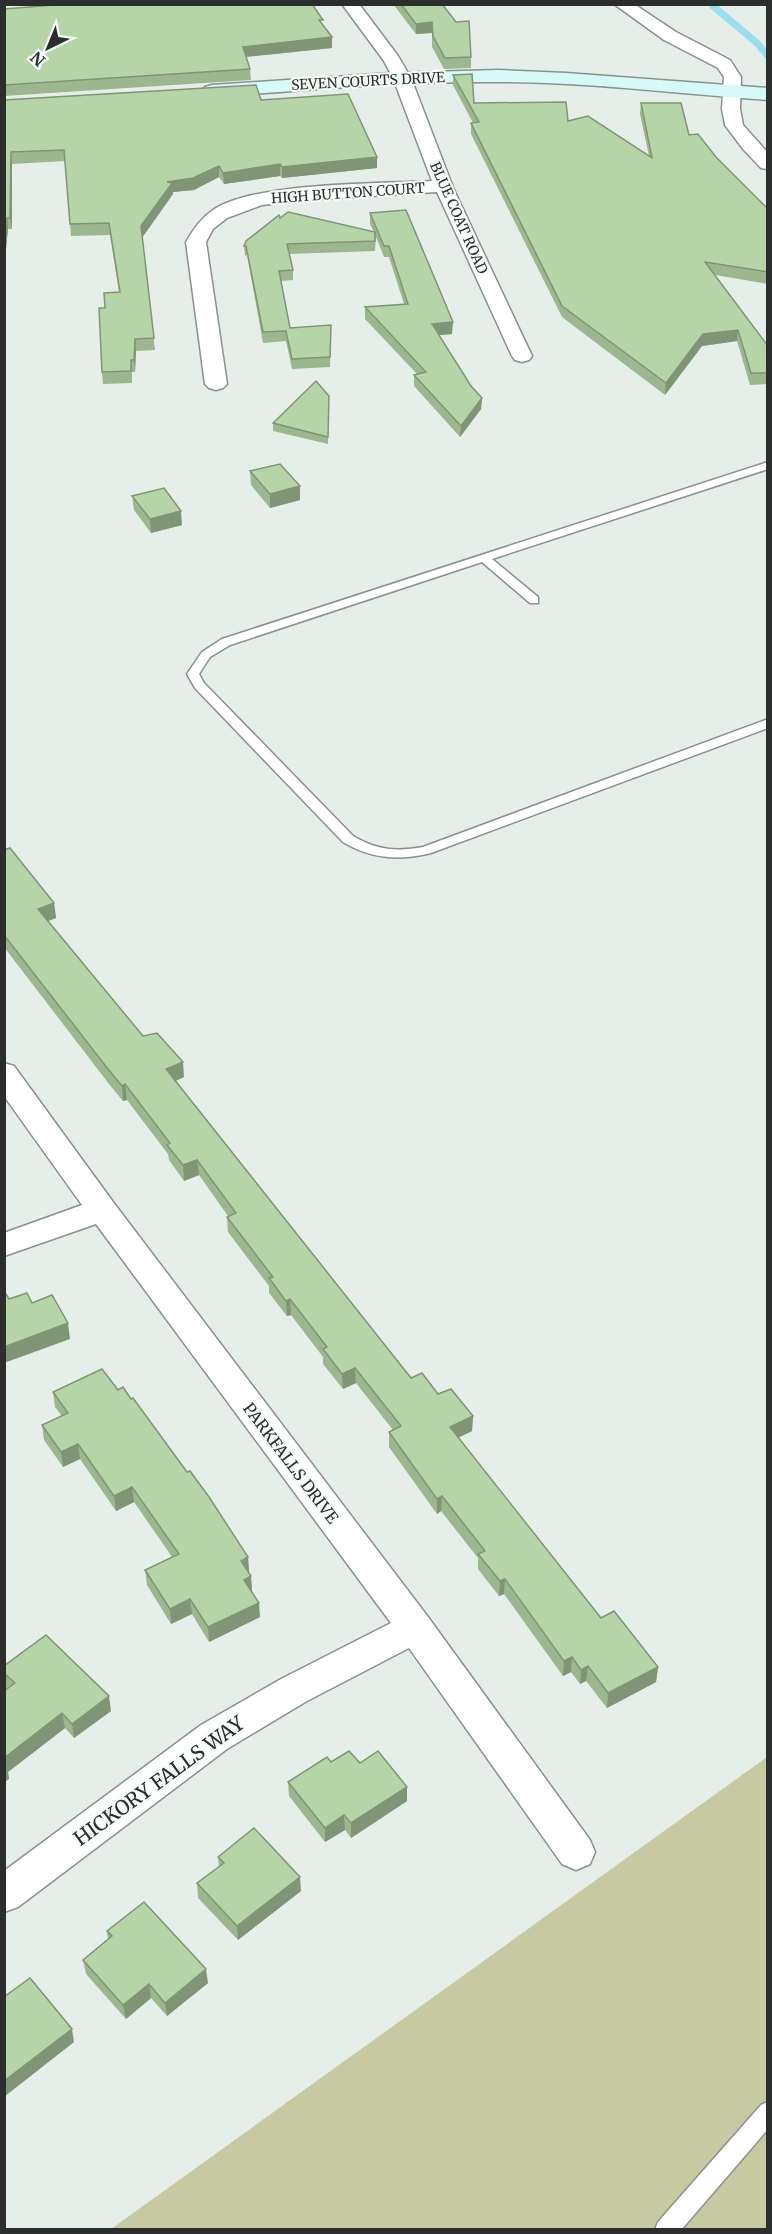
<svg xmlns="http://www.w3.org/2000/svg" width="772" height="2234" font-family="Merriweather,serif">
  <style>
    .green { fill: #c7caa1 }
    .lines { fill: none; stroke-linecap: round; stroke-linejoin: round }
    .stream { stroke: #9bdeee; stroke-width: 7 }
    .lane-casing { stroke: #8a908d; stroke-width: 3 }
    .street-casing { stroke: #8a908d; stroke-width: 3 }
    .secondary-casing { stroke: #8a908d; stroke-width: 3 }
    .lane { fill: #fff; fill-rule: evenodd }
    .street { fill: #fff; fill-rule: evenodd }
    .secondary { fill: #d5faf7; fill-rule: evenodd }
    .wall { fill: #9cb790 }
    .shaded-wall { fill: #7f9576 }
    .building { fill: #b5d5a8; stroke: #7f9576; stroke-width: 1.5 }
    .labels { text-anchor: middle; stroke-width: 4.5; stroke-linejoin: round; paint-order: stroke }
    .far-street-label { font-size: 14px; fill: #2b2e2d; stroke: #f4fbf7 }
    .street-label { font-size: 16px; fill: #2b2e2d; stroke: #f4fbf7 }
    .near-street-label { font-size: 20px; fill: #2b2e2d; stroke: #f4fbf7 }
  </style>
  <rect width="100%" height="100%" fill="#e6eeea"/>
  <!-- green -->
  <path class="green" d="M 767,1757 L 767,2229 L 111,2229 Z"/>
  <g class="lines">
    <!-- stream -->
    <path class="stream" d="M 713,6 L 757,43 L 768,56"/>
    <!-- lane casing -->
    <g class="lane-casing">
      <g id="lane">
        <path d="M 768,462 L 768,469 L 492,559 L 538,597 L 538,603 L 530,603 L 482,562 L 230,645 L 210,657 L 199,674 L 204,683 L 353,836 C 376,850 397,852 423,847 L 768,719 L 768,728 L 431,853 C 399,861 371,859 343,842 L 195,688 L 187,674 L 202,652 L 222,639 Z"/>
        <path d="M 768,2102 L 768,2129 L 681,2230 L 655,2230 L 658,2222 L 761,2105 Z"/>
      </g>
    </g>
    <!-- street casing -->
    <g class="street-casing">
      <g id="street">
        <path d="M 342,4 L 359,4 L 398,56 L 411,78 L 454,190 L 532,356 L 529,360 L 522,362 L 515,360 L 512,356 L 437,192 L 308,200 L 262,205 L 227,218 L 213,229 L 206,242 L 227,384 L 223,388 L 216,390 L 209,388 L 205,384 L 186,242 C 194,229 200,219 213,210 C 255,182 378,184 432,181 L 393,78 L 384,61 Z"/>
        <path d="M 614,4 L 634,4 L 676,32 L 730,60 L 741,77 L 740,109 L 743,125 L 768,153 L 768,169 L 761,168 L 743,149 L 725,125 L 722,109 L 724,77 L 718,68 L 664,40 Z"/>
        <path d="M 4,1063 L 14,1066 L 113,1202 L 428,1617 L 590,1840 L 595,1852 L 590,1864 L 576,1870 L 562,1864 L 409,1648 L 307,1701 L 227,1749 L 18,1907 L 4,1912 L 4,1871 L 201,1725 L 281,1679 L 391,1623 L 96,1224 L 4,1256 L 4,1233 L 82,1205 L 4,1096 Z"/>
      </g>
    </g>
    <!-- secondary casing -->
    <g class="secondary-casing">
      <path id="secondary" d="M 499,70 L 566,73 L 768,88 L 768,100 C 678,94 589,82 499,82 C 403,81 307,90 212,97 L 205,95 L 202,91 L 205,87 L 212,85 L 391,73 Z"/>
    </g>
    <!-- lane -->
    <use href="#lane" class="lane"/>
    <!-- street -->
    <use href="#street" class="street"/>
    <!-- secondary -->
    <use href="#secondary" class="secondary"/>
  </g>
  <!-- wall -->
  <g class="wall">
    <path d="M 393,4 L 442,4 L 471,57 L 471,68 L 444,69 L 432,47 L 432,33 L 416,34 Z"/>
    <path d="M 4,9 L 323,25 L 332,37 L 332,48 L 246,57 L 250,69 L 251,80 L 4,96 Z"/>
    <path d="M 453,75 L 474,103 L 568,121 L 649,156 L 640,114 L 641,103 L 689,135 L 716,157 L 768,209 L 768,284 L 715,275 L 768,346 L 768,384 L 750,385 L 737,341 L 702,346 L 665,395 L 562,317 L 471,134 L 471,123 L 473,123 L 453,85 Z"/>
    <path d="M 4,100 L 261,100 L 377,168 L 282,178 L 280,176 L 224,184 L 219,177 L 194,190 L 173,192 L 173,194 L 142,237 L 155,350 L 136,351 L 135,372 L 132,372 L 132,383 L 103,384 L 102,372 L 105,308 L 119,292 L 110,235 L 71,236 L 65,161 L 12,164 L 12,229 L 8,229 L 4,269 Z"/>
    <path d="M 370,213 L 452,334 L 438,335 L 471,386 L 482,398 L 481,409 L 460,437 L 414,386 L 414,375 L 417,374 L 365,319 L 365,307 L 404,304 L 389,257 L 384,257 L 376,237 L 375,251 L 289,254 L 293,270 L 293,280 L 281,281 L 290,328 L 331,325 L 330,367 L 292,369 L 286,341 L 263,343 L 247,255 L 245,256 L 244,246 L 280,218 L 374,232 L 370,224 Z"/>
    <path d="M 329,396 L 328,444 L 273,431 L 273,423 Z"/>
    <path d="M 250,471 L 300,500 L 270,508 L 251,485 Z"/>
    <path d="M 132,496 L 182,525 L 151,533 L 134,510 Z"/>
    <path d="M 4,850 L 54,903 L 56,918 L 48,921 L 143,1036 L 184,1077 L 176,1081 L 411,1378 L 473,1416 L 472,1431 L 458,1438 L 601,1618 L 658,1667 L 656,1682 L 607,1708 L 586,1681 L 580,1684 L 571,1672 L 563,1676 L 504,1594 L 499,1596 L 478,1569 L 478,1558 L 441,1511 L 437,1514 L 389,1447 L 389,1432 L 393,1430 L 356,1383 L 343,1389 L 323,1364 L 323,1357 L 291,1315 L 287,1316 L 269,1293 L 269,1286 L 228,1232 L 227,1217 L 228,1216 L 199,1175 L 184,1181 L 169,1160 L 168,1154 L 127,1100 L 123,1101 L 109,1084 L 4,947 Z"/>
    <path d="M 53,1392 L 248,1557 L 249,1573 L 251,1576 L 252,1591 L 260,1617 L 209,1642 L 192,1614 L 171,1624 L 147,1585 L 145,1570 L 172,1557 L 134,1502 L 116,1511 L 80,1459 L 63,1467 L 44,1440 L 42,1425 L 62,1416 L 55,1407 Z"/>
    <path d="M 4,1666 L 111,1711 L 74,1738 L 65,1728 L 8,1772 L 9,1779 L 4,1782 L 8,1689 L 4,1685 Z"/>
    <path d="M 331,1762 L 360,1763 L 407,1801 L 351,1838 L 345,1830 L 325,1842 L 289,1796 L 288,1782 Z"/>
    <path d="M 218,1857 L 301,1891 L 238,1940 L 198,1898 L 197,1883 L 219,1867 Z"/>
    <path d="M 107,1931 L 208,1983 L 167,2016 L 151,1998 L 126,2019 L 86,1974 L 83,1960 L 108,1939 Z"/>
  </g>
  <!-- shaded-wall -->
  <g class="shaded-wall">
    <path d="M 432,22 L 432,33 L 416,34 L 416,24 Z"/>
    <path d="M 332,37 L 332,48 L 243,57 L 243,47 Z"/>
    <path d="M 11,152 L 12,164 L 12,229 L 10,218 Z"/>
    <path d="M 377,157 L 377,168 L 282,178 L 282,167 Z"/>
    <path d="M 280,164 L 280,176 L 224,184 L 223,173 Z"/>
    <path d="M 219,166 L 219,177 L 194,190 L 173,192 L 173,194 L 142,238 L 141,226 L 167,182 Z"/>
    <path d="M 7,218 L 8,229 L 4,269 L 4,244 Z"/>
    <path d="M 453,322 L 452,334 L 431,336 L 432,324 Z"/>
    <path d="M 738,330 L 737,341 L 702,346 L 665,395 L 666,383 L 703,334 Z"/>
    <path d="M 135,339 L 136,351 L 135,372 L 134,360 Z"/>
    <path d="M 482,398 L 481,409 L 460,437 L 461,426 Z"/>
    <path d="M 300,486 L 300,500 L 270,508 L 270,494 Z"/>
    <path d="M 181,511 L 182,525 L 151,533 L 150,519 Z"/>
    <path d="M 54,903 L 56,918 L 40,924 L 38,909 Z"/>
    <path d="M 183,1062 L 184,1077 L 168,1084 L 166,1069 Z"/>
    <path d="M 125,1084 L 127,1100 L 123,1101 L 122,1086 Z"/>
    <path d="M 197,1160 L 199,1175 L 184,1181 L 183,1165 Z"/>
    <path d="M 290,1299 L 291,1315 L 287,1316 L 286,1301 Z"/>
    <path d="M 68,1323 L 70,1339 L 4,1363 L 4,1347 Z"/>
    <path d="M 355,1368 L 356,1383 L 343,1389 L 342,1374 Z"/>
    <path d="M 473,1416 L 472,1431 L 449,1442 L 450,1427 Z"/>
    <path d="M 78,1444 L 80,1459 L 63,1467 L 61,1452 Z"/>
    <path d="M 132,1487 L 134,1502 L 116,1511 L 114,1496 Z"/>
    <path d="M 442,1496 L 441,1511 L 437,1514 L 437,1499 Z"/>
    <path d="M 248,1557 L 249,1572 L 242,1576 L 241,1561 Z"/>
    <path d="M 251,1576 L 252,1591 L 245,1595 L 244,1580 Z"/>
    <path d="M 505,1579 L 504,1594 L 499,1596 L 500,1581 Z"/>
    <path d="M 190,1599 L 192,1614 L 171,1624 L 170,1609 Z"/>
    <path d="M 259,1603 L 260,1617 L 209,1642 L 208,1627 Z"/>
    <path d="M 572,1657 L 571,1672 L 563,1676 L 564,1661 Z"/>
    <path d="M 588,1666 L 586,1681 L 580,1684 L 581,1670 Z"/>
    <path d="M 658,1667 L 656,1682 L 607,1708 L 608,1693 Z"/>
    <path d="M 109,1696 L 111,1711 L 74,1738 L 72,1724 Z"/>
    <path d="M 62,1713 L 65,1728 L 8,1772 L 9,1779 L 4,1782 L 4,1758 Z"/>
    <path d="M 407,1787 L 407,1801 L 351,1838 L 351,1823 Z"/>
    <path d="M 344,1815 L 345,1830 L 325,1842 L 325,1828 Z"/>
    <path d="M 300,1877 L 301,1891 L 238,1940 L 237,1926 Z"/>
    <path d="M 206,1969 L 208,1983 L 167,2016 L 165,2003 Z"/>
    <path d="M 149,1984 L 151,1998 L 126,2019 L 123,2005 Z"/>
    <path d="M 72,2029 L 74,2042 L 4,2097 L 4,2081 Z"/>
  </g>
  <!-- building -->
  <g class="building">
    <path d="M 67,4 L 312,4 L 323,20 L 319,20 L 332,37 L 243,47 L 250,69 L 4,85 L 4,9 Z"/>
    <path d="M 401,4 L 442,4 L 456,22 L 469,21 L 471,57 L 445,58 L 433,36 L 432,22 L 416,24 Z"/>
    <path d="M 472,74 L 474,103 L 566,102 L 568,121 L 588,116 L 652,158 L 641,103 L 681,103 L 689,135 L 698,134 L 716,157 L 768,209 L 768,272 L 705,262 L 768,346 L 768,373 L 751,373 L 738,330 L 703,334 L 666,383 L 562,306 L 471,123 L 479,122 L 453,75 Z"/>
    <path d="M 256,85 L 261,100 L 348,94 L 377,157 L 282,167 L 280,164 L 223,173 L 219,166 L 193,178 L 167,182 L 172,183 L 141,226 L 154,338 L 135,339 L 134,360 L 131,360 L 131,371 L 102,372 L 99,308 L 105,308 L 104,293 L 120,292 L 109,223 L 70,224 L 64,150 L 11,152 L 10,218 L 7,218 L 4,244 L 4,100 Z"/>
    <path d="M 406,210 L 453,322 L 432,324 L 471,386 L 482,398 L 461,426 L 414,375 L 426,372 L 365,307 L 408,304 L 389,246 L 384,246 L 370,213 Z"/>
    <path d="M 288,212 L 375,232 L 375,241 L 287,244 L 293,270 L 279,271 L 290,328 L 331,325 L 330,357 L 292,359 L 286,331 L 263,332 L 246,246 L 244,246 L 246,241 L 279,215 L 280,218 Z"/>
    <path d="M 316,381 L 329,396 L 328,437 L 273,423 Z"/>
    <path d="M 280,464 L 300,486 L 270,494 L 250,471 Z"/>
    <path d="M 164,488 L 181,511 L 150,519 L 132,496 Z"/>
    <path d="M 10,848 L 54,903 L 38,909 L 143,1036 L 157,1033 L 183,1062 L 166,1069 L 411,1378 L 422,1373 L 438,1394 L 451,1389 L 473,1416 L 450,1427 L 601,1618 L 614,1611 L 658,1667 L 608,1693 L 588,1666 L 581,1670 L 572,1657 L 564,1661 L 505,1579 L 500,1581 L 478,1554 L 485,1551 L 442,1496 L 437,1499 L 389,1432 L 401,1426 L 355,1368 L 342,1374 L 323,1349 L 327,1347 L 290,1299 L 286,1301 L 269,1278 L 273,1277 L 227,1217 L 236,1213 L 197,1160 L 183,1165 L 167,1145 L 170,1143 L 125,1084 L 122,1086 L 108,1069 L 4,935 L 4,850 Z"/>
    <path d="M 27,1293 L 32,1303 L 52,1295 L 68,1323 L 4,1347 L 4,1295 L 6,1294 L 9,1299 Z"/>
    <path d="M 102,1369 L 118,1390 L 123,1387 L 131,1399 L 133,1398 L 187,1472 L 190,1471 L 209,1497 L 248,1557 L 241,1561 L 251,1576 L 244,1580 L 259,1603 L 208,1627 L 190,1599 L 170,1609 L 145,1570 L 179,1554 L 132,1487 L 114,1496 L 78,1444 L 61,1452 L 42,1425 L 68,1413 L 53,1392 Z"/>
    <path d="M 46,1635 L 109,1696 L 72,1724 L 62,1713 L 4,1758 L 4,1691 L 15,1683 L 4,1673 L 4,1666 Z"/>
    <path d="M 349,1751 L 360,1763 L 378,1751 L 407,1787 L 351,1823 L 344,1815 L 325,1828 L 288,1782 L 327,1757 L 331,1762 Z"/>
    <path d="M 254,1828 L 300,1877 L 237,1926 L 197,1883 L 224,1863 L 218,1857 Z"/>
    <path d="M 144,1902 L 206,1969 L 165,2003 L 149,1984 L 123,2005 L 83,1960 L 112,1936 L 107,1931 Z"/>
    <path d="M 30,1978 L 72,2029 L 4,2081 L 4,1997 Z"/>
  </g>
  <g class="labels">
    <!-- far-street labels -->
    <g class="far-street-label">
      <text transform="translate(368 81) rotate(-3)" y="5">SEVEN COURTS DRIVE</text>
      <text transform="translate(348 193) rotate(-4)" y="5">HIGH BUTTON COURT</text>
      <text transform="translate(459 218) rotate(66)" y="5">BLUE COAT ROAD</text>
    </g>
    <!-- street labels -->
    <g class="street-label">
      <text transform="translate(291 1463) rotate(53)" y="6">PARKFALLS DRIVE</text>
    </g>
    <!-- near-street labels -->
    <g class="near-street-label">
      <text transform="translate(159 1781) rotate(-36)" y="7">HICKORY FALLS WAY</text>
    </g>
  </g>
  <!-- border -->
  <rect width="772" height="2234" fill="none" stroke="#2b2e2d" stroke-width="12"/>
  <!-- north arrow -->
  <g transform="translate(48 48) rotate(223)" stroke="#f4fbf7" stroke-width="4.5" paint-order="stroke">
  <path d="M0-4.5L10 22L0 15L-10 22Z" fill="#2b2e2d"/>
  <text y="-9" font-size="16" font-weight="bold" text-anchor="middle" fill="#2b2e2d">N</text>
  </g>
</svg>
